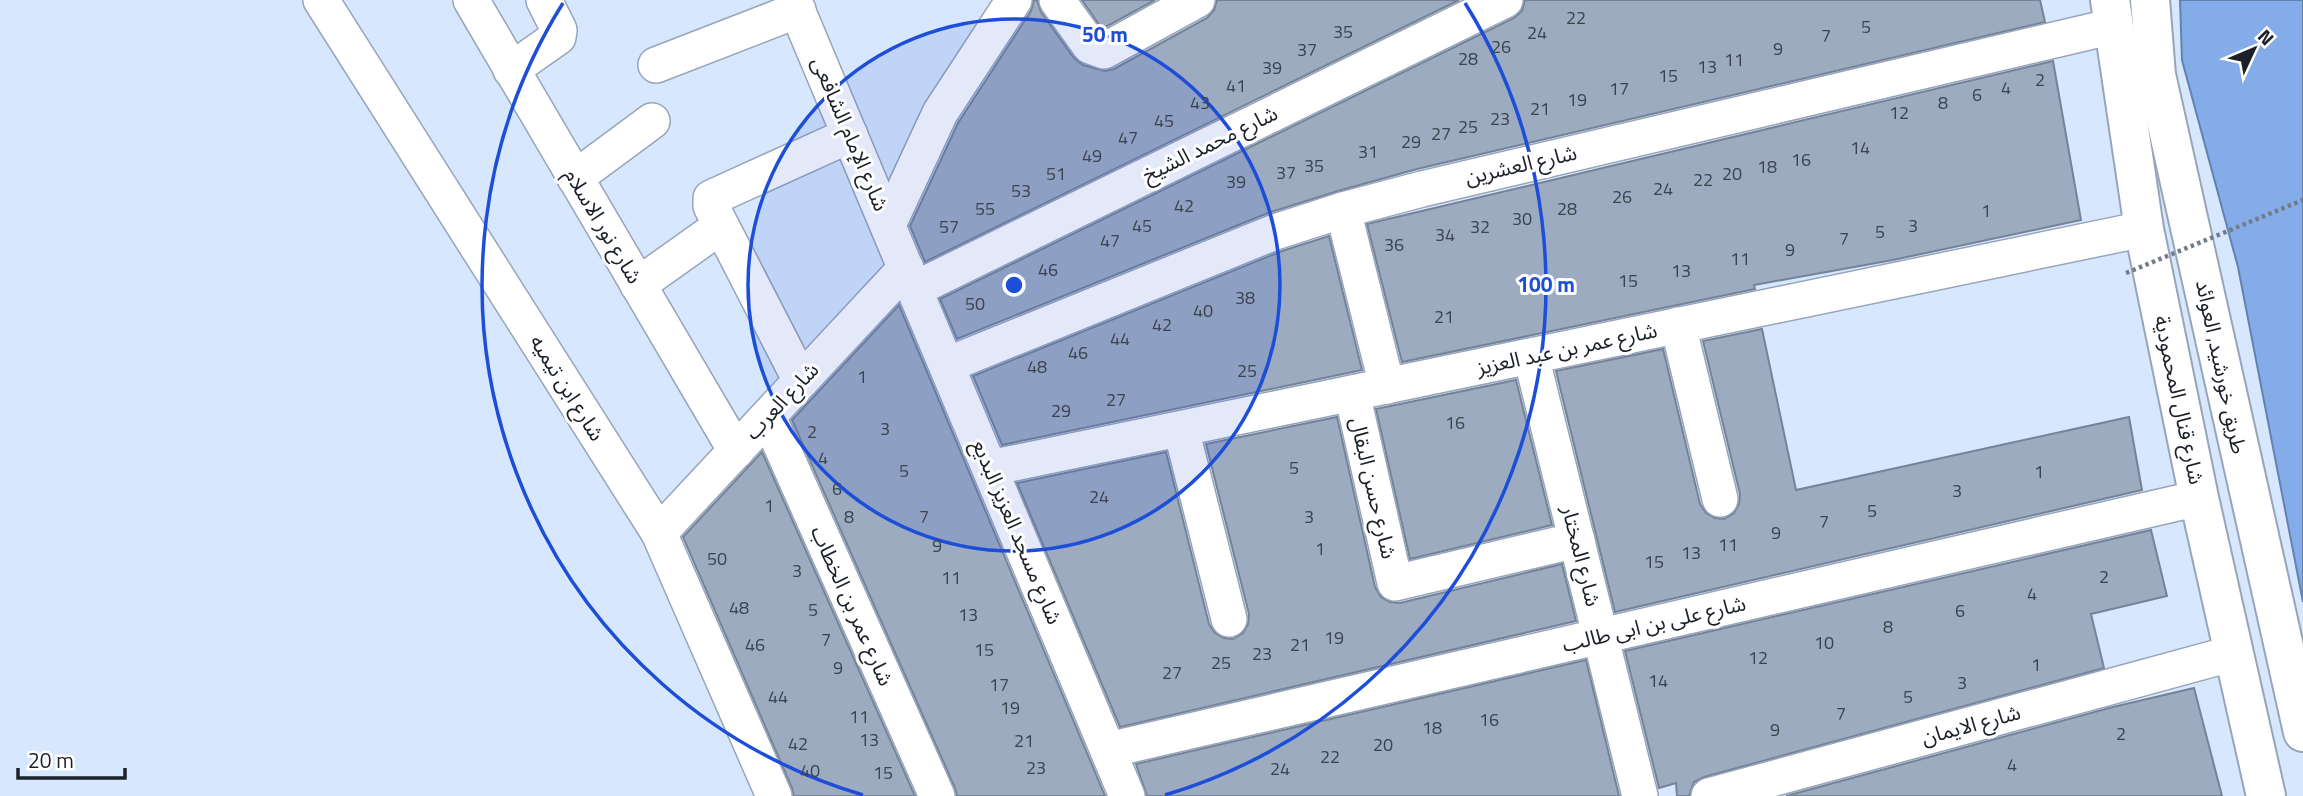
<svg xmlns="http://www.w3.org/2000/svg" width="2303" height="796" font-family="'Titillium Web','Noto Sans Arabic',sans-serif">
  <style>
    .water { fill: #84ace8; stroke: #6482af; stroke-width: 2 }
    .building { fill: #9cabc0; stroke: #758297; stroke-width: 2 }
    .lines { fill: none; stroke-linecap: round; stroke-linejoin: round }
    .street-casing { stroke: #97a5ba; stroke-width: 38 }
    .secondary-casing { stroke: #97a5ba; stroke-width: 42 }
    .street { stroke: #fff; stroke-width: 35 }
    .secondary { stroke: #fff; stroke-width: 38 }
    .path-bridge { stroke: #727c8b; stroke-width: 4.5; stroke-dasharray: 3.5 3.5; stroke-linecap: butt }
    .ring { fill: none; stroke: #1d4ed8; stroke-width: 3.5 }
    .labels { text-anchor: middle; stroke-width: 6; stroke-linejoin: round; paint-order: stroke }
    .number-label { font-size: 18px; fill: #3b434f }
    .street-label { font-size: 21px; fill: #1b2029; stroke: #fff }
    .centre { fill: #1d4ed8; stroke: #fff; stroke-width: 3.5 }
    .ring-label { font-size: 21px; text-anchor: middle; font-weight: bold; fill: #1d4ed8; stroke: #fff; stroke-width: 6; stroke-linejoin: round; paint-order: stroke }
  </style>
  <rect width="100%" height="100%" fill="#d7e7fd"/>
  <!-- water -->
  <path class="water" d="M 2180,0 L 2303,0 L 2303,602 L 2238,267 L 2182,60 Z"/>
  <!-- building -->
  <g class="building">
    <path d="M 1034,0 L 1037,0 L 1041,12 L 1074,58 L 1083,65 L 1105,71 L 1114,69 L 1207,18 L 1214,10 L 1217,0 L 1459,0 L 925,262 L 910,226 L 958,123 L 1031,11 Z"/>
    <path d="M 1082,0 L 1155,0 L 1102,29 Z"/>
    <path d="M 1525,0 L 2040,0 L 2045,22 L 1417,169 L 1338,191 L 1268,213 L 957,339 L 940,299 L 1514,18 L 1522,11 Z"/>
    <path d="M 2053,61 L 2081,220 L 1893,260 L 1754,285 L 1755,289 L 1402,362 L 1367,224 Z"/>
    <path d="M 1329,236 L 1362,370 L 1002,445 L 973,376 L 1282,251 Z"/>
    <path d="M 899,305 L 1105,796 L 957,796 L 955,788 L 792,420 Z"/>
    <path d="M 1762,329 L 1796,490 L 2129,417 L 2142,490 L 1615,612 L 1556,371 L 1663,349 L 1700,504 L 1706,513 L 1715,518 L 1724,519 L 1734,513 L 1739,504 L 1740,494 L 1703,341 Z"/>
    <path d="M 1516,380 L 1552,525 L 1410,559 L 1376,409 Z"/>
    <path d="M 1337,417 L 1375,587 L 1381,597 L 1390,602 L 1400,603 L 1562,564 L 1576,621 L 1120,727 L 1017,483 L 1166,452 L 1209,624 L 1215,633 L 1224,638 L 1233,639 L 1243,633 L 1248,624 L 1249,614 L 1206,444 Z"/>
    <path d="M 762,452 L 915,796 L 794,796 L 792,788 L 683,537 Z"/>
    <path d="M 2151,530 L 2167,596 L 2091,614 L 2104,668 L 1704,777 L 1694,782 L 1689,796 L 1677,796 L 1676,783 L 1659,788 L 1625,651 Z"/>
    <path d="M 1586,660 L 1619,796 L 1147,796 L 1136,764 Z"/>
    <path d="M 2194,688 L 2222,796 L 1786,796 L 2113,707 Z"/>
  </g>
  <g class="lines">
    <!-- street casing -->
    <g class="street-casing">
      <g id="street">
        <path d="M 321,0 L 659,533 L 774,796"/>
        <path d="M 471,0 L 736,451"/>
        <path d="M 793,0 L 1127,796"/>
        <path d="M 1057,0 L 1090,46 L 1104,51 L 1197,0"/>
        <path d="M 656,65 L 798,10"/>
        <path d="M 511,70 L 558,37 L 559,30 L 544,0"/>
        <path d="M 575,178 L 652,121"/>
        <path d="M 1343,210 L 1387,386"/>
        <path d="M 888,225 L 940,113 L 1014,0"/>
        <path d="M 638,285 L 721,226"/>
        <path d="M 915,289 L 1505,0"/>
        <path d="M 1678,325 L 1720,499"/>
        <path d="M 1531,356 L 1640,796"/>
        <path d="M 947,365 L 1275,232 L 1343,210 L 1422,189 L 2114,26"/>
        <path d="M 801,381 L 711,206 L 711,198 L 850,135"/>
        <path d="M 1352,393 L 1395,583 L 1577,540"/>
        <path d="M 768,416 L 937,796"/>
        <path d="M 1181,429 L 1229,619"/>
        <path d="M 990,468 L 2144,229"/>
        <path d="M 659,533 L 906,268"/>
        <path d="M 1108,750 L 2199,498"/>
        <path d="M 1709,796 L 2234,653"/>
      </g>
    </g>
    <!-- secondary casing -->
    <g class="secondary-casing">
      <g id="secondary">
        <path d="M 2110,0 L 2144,229 L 2199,498 L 2266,796"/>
        <path d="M 2150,0 L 2156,75 L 2303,732"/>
      </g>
    </g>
    <!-- street -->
    <use href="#street" class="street"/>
    <!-- secondary -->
    <use href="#secondary" class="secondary"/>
    <!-- path-bridge -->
    <path class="path-bridge" d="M 2126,273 L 2303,200"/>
  </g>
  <!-- distance rings -->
  <circle cx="1014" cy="285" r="266" fill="#1d4ed8" fill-opacity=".12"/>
  <g class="ring">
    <circle cx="1014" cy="285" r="266"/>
    <path d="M863 795A532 532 0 0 1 563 3M1465 3A532 532 0 0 1 1165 795"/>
  </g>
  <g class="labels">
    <!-- number labels -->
    <g class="number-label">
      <text x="1576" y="24">22</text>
      <text x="1866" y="33">5</text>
      <text x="1343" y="38">35</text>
      <text x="1537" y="39">24</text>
      <text x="1826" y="42">7</text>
      <text x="1501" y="53">26</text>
      <text x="1778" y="55">9</text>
      <text x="1307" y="56">37</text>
      <text x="1468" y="65">28</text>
      <text x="1734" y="66">11</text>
      <text x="1707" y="73">13</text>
      <text x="1272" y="74">39</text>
      <text x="1668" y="82">15</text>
      <text x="2040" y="86">2</text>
      <text x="1236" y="92">41</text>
      <text x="2006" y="94">4</text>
      <text x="1619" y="95">17</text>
      <text x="1977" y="101">6</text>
      <text x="1577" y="106">19</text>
      <text x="1200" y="109">43</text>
      <text x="1943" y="109">8</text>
      <text x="1540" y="115">21</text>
      <text x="1899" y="119">12</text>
      <text x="1500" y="125">23</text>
      <text x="1164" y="127">45</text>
      <text x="1468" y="133">25</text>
      <text x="1441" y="140">27</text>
      <text x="1128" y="144">47</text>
      <text x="1411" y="148">29</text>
      <text x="1860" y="154">14</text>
      <text x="1368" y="158">31</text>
      <text x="1092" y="162">49</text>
      <text x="1801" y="166">16</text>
      <text x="1314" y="172">35</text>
      <text x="1767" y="173">18</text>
      <text x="1286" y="179">37</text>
      <text x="1056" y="180">51</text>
      <text x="1732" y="180">20</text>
      <text x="1703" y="186">22</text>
      <text x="1236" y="188">39</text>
      <text x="1663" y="195">24</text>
      <text x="1021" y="197">53</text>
      <text x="1622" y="203">26</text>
      <text x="1184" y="212">42</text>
      <text x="985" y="215">55</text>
      <text x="1567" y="215">28</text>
      <text x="1986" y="217">1</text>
      <text x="1522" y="225">30</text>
      <text x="1142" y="232">45</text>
      <text x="1913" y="232">3</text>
      <text x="949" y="233">57</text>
      <text x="1480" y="233">32</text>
      <text x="1880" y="238">5</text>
      <text x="1445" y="241">34</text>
      <text x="1844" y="245">7</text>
      <text x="1110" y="247">47</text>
      <text x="1394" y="251">36</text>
      <text x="1790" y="256">9</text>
      <text x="1740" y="265">11</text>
      <text x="1048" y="276">46</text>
      <text x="1681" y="277">13</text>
      <text x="1628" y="287">15</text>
      <text x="1245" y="304">38</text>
      <text x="975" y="310">50</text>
      <text x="1203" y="317">40</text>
      <text x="1444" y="323">21</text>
      <text x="1162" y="331">42</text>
      <text x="1120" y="345">44</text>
      <text x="1078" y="359">46</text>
      <text x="1037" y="373">48</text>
      <text x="1247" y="377">25</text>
      <text x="862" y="383">1</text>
      <text x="1116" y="406">27</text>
      <text x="1061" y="417">29</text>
      <text x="1455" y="429">16</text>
      <text x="885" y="435">3</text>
      <text x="812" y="438">2</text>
      <text x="823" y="464">4</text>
      <text x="1294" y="474">5</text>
      <text x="904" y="477">5</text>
      <text x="2039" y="478">1</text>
      <text x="837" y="495">6</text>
      <text x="1957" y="497">3</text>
      <text x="1099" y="503">24</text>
      <text x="769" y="512">1</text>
      <text x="1872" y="517">5</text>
      <text x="849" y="523">8</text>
      <text x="924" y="523">7</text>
      <text x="1309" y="523">3</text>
      <text x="1824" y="528">7</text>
      <text x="1776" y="539">9</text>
      <text x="1728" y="551">11</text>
      <text x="937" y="552">9</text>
      <text x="1320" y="555">1</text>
      <text x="1691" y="559">13</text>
      <text x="717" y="565">50</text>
      <text x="1654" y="568">15</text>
      <text x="797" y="577">3</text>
      <text x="2104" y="583">2</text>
      <text x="951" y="584">11</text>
      <text x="2032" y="600">4</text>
      <text x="739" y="614">48</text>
      <text x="813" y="616">5</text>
      <text x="1960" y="617">6</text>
      <text x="968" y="621">13</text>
      <text x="1888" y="633">8</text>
      <text x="1334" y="644">19</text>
      <text x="826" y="646">7</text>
      <text x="1824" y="649">10</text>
      <text x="755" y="651">46</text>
      <text x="1300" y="651">21</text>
      <text x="984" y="656">15</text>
      <text x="1262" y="660">23</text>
      <text x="1758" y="664">12</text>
      <text x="1221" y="669">25</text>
      <text x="2036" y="671">1</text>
      <text x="838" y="674">9</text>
      <text x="1172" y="679">27</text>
      <text x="1658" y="687">14</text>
      <text x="1962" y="689">3</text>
      <text x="999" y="691">17</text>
      <text x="778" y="703">44</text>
      <text x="1908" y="703">5</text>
      <text x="1010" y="714">19</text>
      <text x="1841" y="720">7</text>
      <text x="859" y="723">11</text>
      <text x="1489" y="726">16</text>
      <text x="1432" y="734">18</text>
      <text x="1775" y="736">9</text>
      <text x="2121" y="740">2</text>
      <text x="869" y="746">13</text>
      <text x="1024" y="747">21</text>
      <text x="798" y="750">42</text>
      <text x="1383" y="751">20</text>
      <text x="1330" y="763">22</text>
      <text x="2012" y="771">4</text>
      <text x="1036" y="774">23</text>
      <text x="1280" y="775">24</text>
      <text x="810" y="777">40</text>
      <text x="883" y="779">15</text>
    </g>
    <!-- street labels -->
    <g class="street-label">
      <text transform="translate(850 134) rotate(67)" y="7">شارع الإمام الشافعى</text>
      <text transform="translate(1210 144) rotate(-26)" y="7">شارع محمد الشيخ</text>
      <text transform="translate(1521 165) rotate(-13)" y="7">شارع العشرين</text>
      <text transform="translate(603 226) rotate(59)" y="7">شارع نور الاسلام</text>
      <text transform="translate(1567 349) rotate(-12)" y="7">شارع عمر بن عبد العزيز</text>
      <text transform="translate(2221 367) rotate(78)" y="7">طريق خورشيد, العوائد</text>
      <text transform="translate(567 388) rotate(58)" y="7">شارع ابن تيميه</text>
      <text transform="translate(2179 400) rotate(78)" y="7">شارع قنال المحمودية</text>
      <text transform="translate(782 401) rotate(-47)" y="7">شارع العرب</text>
      <text transform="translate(1373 488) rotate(77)" y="7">شارع حسن البقال</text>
      <text transform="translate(1017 532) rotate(67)" y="7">شارع مسجد العزيز البديع</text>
      <text transform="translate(1581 556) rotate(76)" y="7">شارع المختار</text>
      <text transform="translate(852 606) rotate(66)" y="7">شارع عمر بن الخطاب</text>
      <text transform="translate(1654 624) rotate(-13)" y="7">شارع على بن ابى طالب</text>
      <text transform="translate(1971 725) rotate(-15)" y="7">شارع الايمان</text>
    </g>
  </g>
  <circle cx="1014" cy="285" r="10" class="centre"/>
  <g class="ring-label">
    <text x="1105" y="42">50 m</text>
    <text x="1546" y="292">100 m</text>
  </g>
  <!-- north arrow -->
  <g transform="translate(2254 49) rotate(46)" stroke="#ffffff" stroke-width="5" paint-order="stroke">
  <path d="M0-5L12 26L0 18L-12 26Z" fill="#1b2029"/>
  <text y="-10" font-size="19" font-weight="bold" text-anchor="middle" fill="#1b2029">N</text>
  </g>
  <!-- scale -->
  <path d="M18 768v10h107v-10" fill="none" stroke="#1b2029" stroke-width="3.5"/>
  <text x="28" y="768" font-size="21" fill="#1b2029" stroke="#ffffff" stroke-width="5" paint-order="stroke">20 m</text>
</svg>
